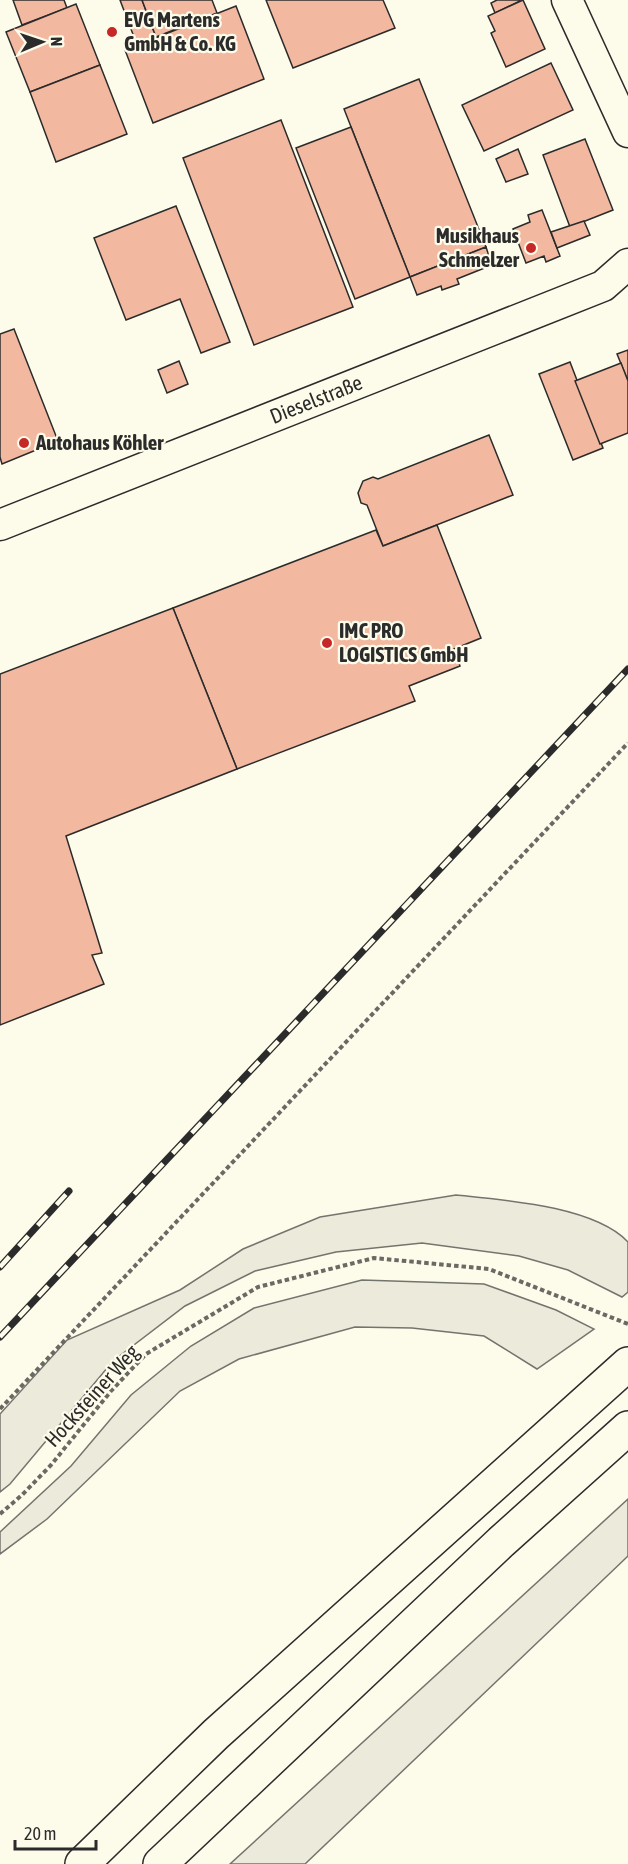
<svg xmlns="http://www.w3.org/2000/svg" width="628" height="1864" font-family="'Asap Condensed',sans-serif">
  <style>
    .green { fill: #ecebdb; stroke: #74746e; stroke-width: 1.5 }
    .building { fill: #f2b8a0; stroke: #2b2b2b; stroke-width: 1.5 }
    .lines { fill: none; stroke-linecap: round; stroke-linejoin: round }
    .minor-casing { stroke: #2b2b2b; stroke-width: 33 }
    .highway-casing { stroke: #2b2b2b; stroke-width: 36 }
    .path { stroke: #6a6964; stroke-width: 4; stroke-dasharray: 4.5 3; stroke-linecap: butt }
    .minor { stroke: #fdfbea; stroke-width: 30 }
    .highway { stroke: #fdfbea; stroke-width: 33 }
    .rail-casing { stroke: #2b2b2b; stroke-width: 7 }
    .rail { stroke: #fdfbea; stroke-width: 4.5; stroke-dasharray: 14; stroke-linecap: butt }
    .poi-dot { fill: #c62828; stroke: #fdfbea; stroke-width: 2 }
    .labels { text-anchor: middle; stroke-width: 4.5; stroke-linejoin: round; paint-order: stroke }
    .poi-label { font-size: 21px; font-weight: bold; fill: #2b2b2b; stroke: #fdfbea; text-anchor: start }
    .street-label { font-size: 21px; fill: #2b2b2b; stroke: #fdfbea }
  </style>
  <rect width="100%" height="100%" fill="#fdfbea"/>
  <!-- green -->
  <g class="green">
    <path d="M 456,1195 C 504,1200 594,1206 628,1242 L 628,1292 L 622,1297 L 568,1270 L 519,1256 L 422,1243 L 336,1252 L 255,1271 L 185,1306 L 113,1361 L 10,1484 L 0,1492 L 0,1414 L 67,1340 L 180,1290 L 243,1249 L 320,1217 Z"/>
    <path d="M 362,1280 L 484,1284 L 556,1310 L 594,1329 L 537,1369 L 484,1336 L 412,1328 L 355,1327 L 239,1359 L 180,1391 L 47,1519 L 0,1554 L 0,1532 L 71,1466 L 131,1395 L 191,1346 L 254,1308 Z"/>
    <path d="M 628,1499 L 628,1556 L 305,1864 L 230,1864 Z"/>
  </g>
  <!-- building -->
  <g class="building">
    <path d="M 13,0 L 64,0 L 67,8 L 22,25 Z"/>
    <path d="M 120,0 L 142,0 L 156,37 L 137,45 Z"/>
    <path d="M 142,0 L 212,0 L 217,13 L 156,37 Z"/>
    <path d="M 266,0 L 383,0 L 395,28 L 293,68 Z"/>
    <path d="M 497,0 L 520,0 L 520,1 L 495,13 L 491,3 Z"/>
    <path d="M 523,0 L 545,49 L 506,67 L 491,33 L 495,31 L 488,16 Z"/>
    <path d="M 76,4 L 100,65 L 30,92 L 6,32 Z"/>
    <path d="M 236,6 L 264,79 L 153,123 L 125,50 Z"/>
    <path d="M 551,63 L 573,110 L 484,151 L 462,105 Z"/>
    <path d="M 100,65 L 127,134 L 56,162 L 30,92 Z"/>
    <path d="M 419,79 L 486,247 L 410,277 L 344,109 Z"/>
    <path d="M 281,120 L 353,307 L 254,345 L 183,158 Z"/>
    <path d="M 351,127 L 410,277 L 355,299 L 296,148 Z"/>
    <path d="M 585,139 L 613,210 L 570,227 L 543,155 Z"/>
    <path d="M 518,149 L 528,174 L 506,182 L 496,159 Z"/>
    <path d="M 176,206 L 230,342 L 201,353 L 180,299 L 126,320 L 94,238 Z"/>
    <path d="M 542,210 L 560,256 L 546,262 L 544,256 L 526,263 L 513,229 L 530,222 L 528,215 Z"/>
    <path d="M 584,221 L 590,235 L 557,248 L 551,232 Z"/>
    <path d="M 486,247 L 492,265 L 457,279 L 459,284 L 442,290 L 441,286 L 417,295 L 410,277 Z"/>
    <path d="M 14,329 L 58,441 L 2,464 L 0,457 L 0,334 Z"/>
    <path d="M 628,350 L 628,381 L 617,354 Z"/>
    <path d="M 179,361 L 188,384 L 167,393 L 158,370 Z"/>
    <path d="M 570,362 L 603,448 L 573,460 L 539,374 Z"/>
    <path d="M 621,363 L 628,381 L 628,433 L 600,444 L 575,381 Z"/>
    <path d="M 489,435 L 513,495 L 383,546 L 367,505 L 361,503 L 358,493 L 363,481 L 373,477 L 378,479 Z"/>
    <path d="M 437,525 L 481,638 L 454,649 L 460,666 L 409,686 L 415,701 L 237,769 L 173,608 L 376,530 L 383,546 Z"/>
    <path d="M 173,608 L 237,769 L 66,836 L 102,953 L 92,955 L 104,984 L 0,1025 L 0,674 Z"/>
  </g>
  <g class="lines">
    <!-- minor casing -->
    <g class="minor-casing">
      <g id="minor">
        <path d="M 567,0 L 628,132"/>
        <path id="s1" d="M 0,525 L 603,286 L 628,264"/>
      </g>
    </g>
    <!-- highway casing -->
    <g class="highway-casing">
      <g id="highway">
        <path d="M 82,1864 L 216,1734 L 628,1364"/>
        <path d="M 160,1864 L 501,1542 L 628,1428"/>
      </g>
    </g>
    <!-- path -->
    <g class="path">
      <path d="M 0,1409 L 628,743"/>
      <path d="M 0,1514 L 22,1495 L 51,1465 L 111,1391 L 146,1354 L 258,1287 L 374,1258 L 489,1269 L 628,1324"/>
    </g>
    <!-- minor -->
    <use href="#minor" class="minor"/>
    <!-- highway -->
    <use href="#highway" class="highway"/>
    <!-- rail casing -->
    <g class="rail-casing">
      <g id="rail">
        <path d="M 0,1267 L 69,1191"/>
        <path d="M 0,1337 L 628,669"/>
      </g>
    </g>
    <!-- rail -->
    <use href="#rail" class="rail"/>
  </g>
  <!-- markers -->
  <g class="poi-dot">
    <circle cx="112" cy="32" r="6"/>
    <circle cx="531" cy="248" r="6"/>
    <circle cx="24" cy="443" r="6"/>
    <circle cx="327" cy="643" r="6"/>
  </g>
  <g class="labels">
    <!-- poi labels -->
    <g class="poi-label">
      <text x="124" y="27">EVG Martens<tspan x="124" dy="24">GmbH &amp; Co. KG</tspan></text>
      <text x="519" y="243" text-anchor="end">Musikhaus<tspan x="519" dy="24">Schmelzer</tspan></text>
      <text x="36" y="450">Autohaus Köhler</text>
      <text x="339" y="638">IMC PRO<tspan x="339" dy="24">LOGISTICS GmbH</tspan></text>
    </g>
    <!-- street labels -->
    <g class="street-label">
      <text dy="7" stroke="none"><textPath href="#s1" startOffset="340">Dieselstraße</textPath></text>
      <text transform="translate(92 1396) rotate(-48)" y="7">Hocksteiner Weg</text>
    </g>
  </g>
  <!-- north arrow -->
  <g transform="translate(42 42) rotate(88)" stroke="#fdfbea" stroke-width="4.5" paint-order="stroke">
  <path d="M0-4.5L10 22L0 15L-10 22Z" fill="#2b2b2b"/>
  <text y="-9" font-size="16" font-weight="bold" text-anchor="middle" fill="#2b2b2b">N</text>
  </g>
  <!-- scale -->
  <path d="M15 1840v9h81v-9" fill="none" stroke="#2b2b2b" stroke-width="3"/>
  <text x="24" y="1840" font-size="18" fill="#2b2b2b" stroke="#fdfbea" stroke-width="4.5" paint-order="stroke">20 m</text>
</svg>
